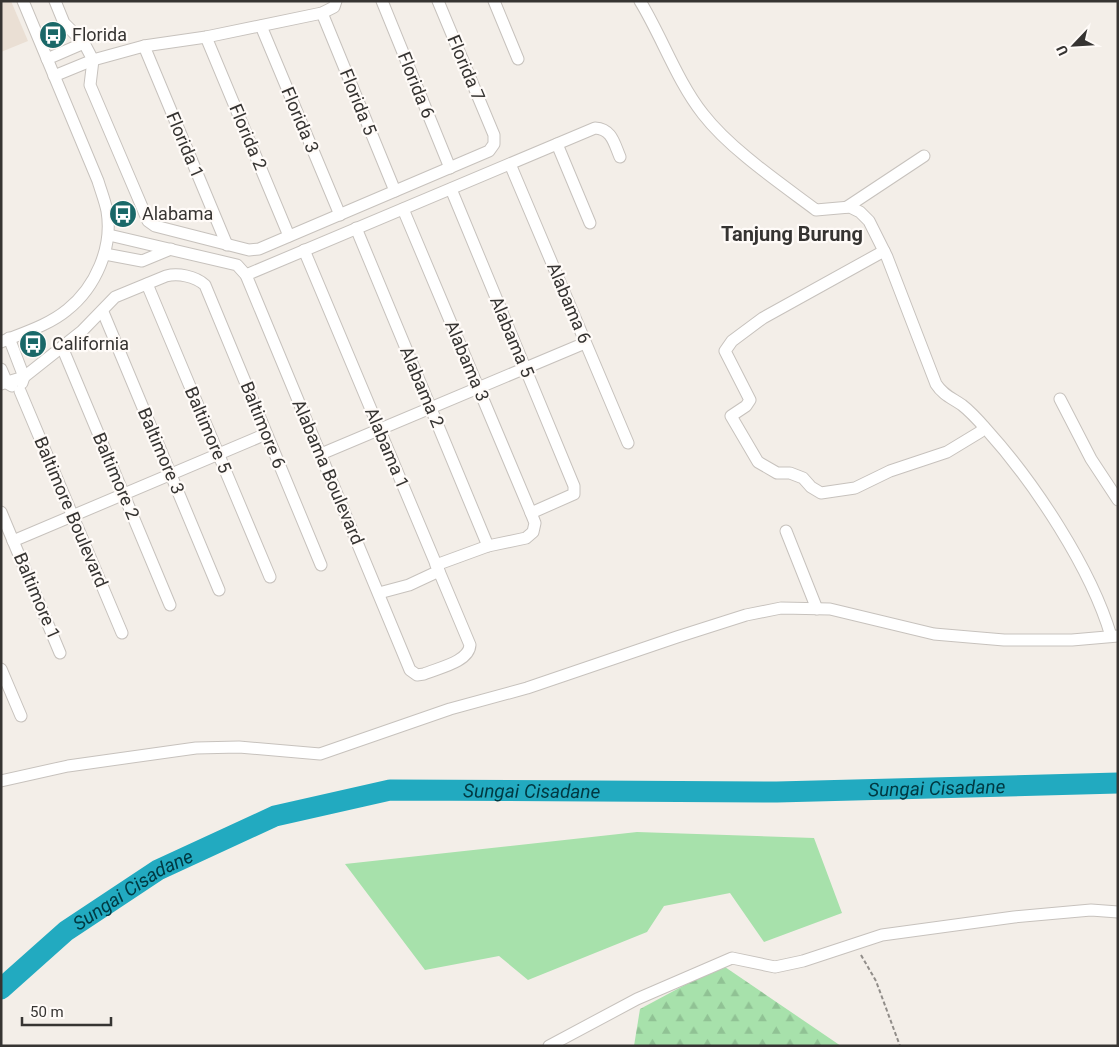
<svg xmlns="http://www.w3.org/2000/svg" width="1119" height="1047" font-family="Roboto,sans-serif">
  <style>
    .built { fill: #eadfd4 }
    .grass { fill: #a7e1ab }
    .forest { fill: url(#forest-firs) }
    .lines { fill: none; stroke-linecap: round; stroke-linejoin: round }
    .river { stroke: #22aac0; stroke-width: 21 }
    .street-casing { stroke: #c7c2bd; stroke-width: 13 }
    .path { stroke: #918d89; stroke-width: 2; stroke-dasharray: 4 2.5; stroke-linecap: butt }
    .street { stroke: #fff; stroke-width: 11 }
    .labels { text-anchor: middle; stroke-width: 4.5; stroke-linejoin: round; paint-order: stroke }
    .poi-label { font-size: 18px; fill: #363432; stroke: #fffbf8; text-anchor: start }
    .street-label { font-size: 18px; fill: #363432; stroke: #fffbf8 }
    .water-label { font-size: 19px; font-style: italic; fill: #003942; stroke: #fffbf8 }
    .quarter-label { font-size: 20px; font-weight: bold; fill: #363432; stroke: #fffbf8 }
  </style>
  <defs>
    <pattern id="forest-firs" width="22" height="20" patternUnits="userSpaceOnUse" patternTransform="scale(1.25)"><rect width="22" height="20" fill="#a7e1ab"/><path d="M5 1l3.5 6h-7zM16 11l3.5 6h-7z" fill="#90c294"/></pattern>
  </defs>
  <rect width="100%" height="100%" fill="#f3eee8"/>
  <!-- built -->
  <path class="built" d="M 1,1 L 11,1 L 28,41 L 1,52 Z"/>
  <!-- grass -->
  <path class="grass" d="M 637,832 L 814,838 L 842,913 L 764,942 L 730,893 L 664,906 L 647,932 L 528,980 L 499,956 L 425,970 L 345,864 Z"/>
  <!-- forest -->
  <path class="forest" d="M 722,965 L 841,1046 L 634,1046 L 640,1009 Z"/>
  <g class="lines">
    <!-- river -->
    <path class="river" id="s1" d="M 1,989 L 66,931 L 158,870 L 275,816 L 390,790 L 777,792 L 1118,783"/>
    <!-- street casing -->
    <g class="street-casing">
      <g id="street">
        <path d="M 55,1 L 64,23 L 84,43 L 93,60 L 90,85 L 148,221 L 155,226 L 249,250 L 259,249 L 489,151 L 494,144 L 494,135 L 438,1"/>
        <path d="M 382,1 L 450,168"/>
        <path d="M 494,1 L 518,59"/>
        <path d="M 640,1 C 662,37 677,81 703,114 C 730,149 780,183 816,210 L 850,207 L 860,212 L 869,221 L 887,257 L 936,384 C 943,395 952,398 962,405 C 971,412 979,421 986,429 C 1034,482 1091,568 1111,636"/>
        <path d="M 322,13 L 395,191"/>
        <path d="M 261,26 L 340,215"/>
        <path d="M 206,37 L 289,236"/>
        <path d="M 144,46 L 227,245"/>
        <path d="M 47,59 L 84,43"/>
        <path d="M 54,76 L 93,60 L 144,46 L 206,37 L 322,13 L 334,7 L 336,1"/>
        <path d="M 557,144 L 590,223"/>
        <path d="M 510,164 L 628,443"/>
        <path d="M 847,207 L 924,156"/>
        <path d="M 403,209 L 531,513"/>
        <path d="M 356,228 L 488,546"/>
        <path d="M 109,235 L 237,265 L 246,275 L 410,670 L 417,675 L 424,674 C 438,668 469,662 470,645 L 304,250"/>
        <path d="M 884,251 L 763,318 L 732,341 L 725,351 L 750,400 L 746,406 L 731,416 L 758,462 L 777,473 L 790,473 L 803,478 L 811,487 L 821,493 L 855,488 L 890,471 L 947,452 L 980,432 L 984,427"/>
        <path d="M 105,254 L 142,261 L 171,249"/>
        <path d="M 246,275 L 595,128 C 612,129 614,143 620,157"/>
        <path d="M 147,284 L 270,577"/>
        <path d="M 103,312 L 219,590"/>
        <path d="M 9,338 L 24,377 L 22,383"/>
        <path d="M 1,342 C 23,333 49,325 67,310 C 96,287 113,247 107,211 C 105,201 101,191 98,181 L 23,1"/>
        <path d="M 62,347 L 170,605"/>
        <path d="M 1,369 L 7,383 L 12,386"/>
        <path d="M 1,384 L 24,377 L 82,331 L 115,297 L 166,276 C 178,273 195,276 205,285 L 321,565"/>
        <path d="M 20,391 L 122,633"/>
        <path d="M 1060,399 L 1091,459 L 1118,500"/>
        <path d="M 321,454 L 585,343"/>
        <path d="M 1,512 L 60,653"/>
        <path d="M 786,531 L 817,609"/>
        <path d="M 13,541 L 266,434"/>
        <path d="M 436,565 L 488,546 L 526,538 L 533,532 L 535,523 L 531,513 L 574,494 L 574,486 L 451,189"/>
        <path d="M 379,593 L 409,585 L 439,571"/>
        <path d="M 1,669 L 21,716"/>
        <path d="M 1,781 L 68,766 L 196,748 L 239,747 L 320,754 L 450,709 L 527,688 L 677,637 L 746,615 L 781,608 L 830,609 L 934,634 L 1004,640 L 1072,640 L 1118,636"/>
        <path d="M 549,1046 L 637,999 L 732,958 L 775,967 L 803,961 L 882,935 L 1014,917 L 1091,910 L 1118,912"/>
      </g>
    </g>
    <!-- path -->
    <path class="path" d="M 861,955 L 876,981 L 900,1046"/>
    <!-- street -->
    <use href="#street" class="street"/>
  </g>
  <!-- icons -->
  <defs>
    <g id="bus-disc" transform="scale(1.4375)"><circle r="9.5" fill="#1a6868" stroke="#fffbf8"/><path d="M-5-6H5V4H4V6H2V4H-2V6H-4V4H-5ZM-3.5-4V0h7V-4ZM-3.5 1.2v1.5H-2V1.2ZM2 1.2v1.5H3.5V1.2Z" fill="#fff"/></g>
  </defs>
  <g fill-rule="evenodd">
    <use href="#bus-disc" x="53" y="35"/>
    <use href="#bus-disc" x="123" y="214"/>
    <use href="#bus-disc" x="33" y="344"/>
  </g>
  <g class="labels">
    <!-- poi labels -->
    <g class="poi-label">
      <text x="72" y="41">Florida</text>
      <text x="142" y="220">Alabama</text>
      <text x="52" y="350">California</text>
    </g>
    <!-- street labels -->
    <g class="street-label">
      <text transform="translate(466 68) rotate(67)" y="6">Florida 7</text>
      <text transform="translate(416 85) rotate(68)" y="6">Florida 6</text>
      <text transform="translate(358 102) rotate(68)" y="6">Florida 5</text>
      <text transform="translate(300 120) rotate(67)" y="6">Florida 3</text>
      <text transform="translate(248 137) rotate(67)" y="6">Florida 2</text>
      <text transform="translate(185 145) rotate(67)" y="6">Florida 1</text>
      <text transform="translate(569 303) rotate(67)" y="6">Alabama 6</text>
      <text transform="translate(512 337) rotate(67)" y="6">Alabama 5</text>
      <text transform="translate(467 361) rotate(67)" y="6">Alabama 3</text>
      <text transform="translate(422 387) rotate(67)" y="6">Alabama 2</text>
      <text transform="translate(263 425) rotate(68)" y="6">Baltimore 6</text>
      <text transform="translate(208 430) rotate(67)" y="6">Baltimore 5</text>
      <text transform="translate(387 448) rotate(67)" y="6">Alabama 1</text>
      <text transform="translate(161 451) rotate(67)" y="6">Baltimore 3</text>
      <text transform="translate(328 472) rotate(67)" y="6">Alabama Boulevard</text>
      <text transform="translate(116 476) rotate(67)" y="6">Baltimore 2</text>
      <text transform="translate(71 512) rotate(67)" y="6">Baltimore Boulevard</text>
      <text transform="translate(37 596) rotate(67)" y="6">Baltimore 1</text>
    </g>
    <!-- water labels -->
    <g class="water-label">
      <text dy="7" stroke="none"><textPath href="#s1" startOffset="991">Sungai Cisadane</textPath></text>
      <text dy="7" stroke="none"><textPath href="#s1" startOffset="586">Sungai Cisadane</textPath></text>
      <text dy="7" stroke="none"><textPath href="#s1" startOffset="166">Sungai Cisadane</textPath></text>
    </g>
    <!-- quarter labels -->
    <g class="quarter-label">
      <text x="792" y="241">Tanjung Burung</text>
    </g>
  </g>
  <!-- border -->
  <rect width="1119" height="1047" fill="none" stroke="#363432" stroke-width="5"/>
  <!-- north arrow -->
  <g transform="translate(1074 45) rotate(245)" stroke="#fffbf8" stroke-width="4" paint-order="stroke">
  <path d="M0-4L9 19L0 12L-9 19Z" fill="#363432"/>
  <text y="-8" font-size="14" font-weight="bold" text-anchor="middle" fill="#363432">U</text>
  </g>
  <!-- scale -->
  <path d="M22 1017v8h89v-8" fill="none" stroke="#363432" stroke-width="2.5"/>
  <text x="30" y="1017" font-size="15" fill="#363432" stroke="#fffbf8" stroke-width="4" paint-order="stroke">50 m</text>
</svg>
